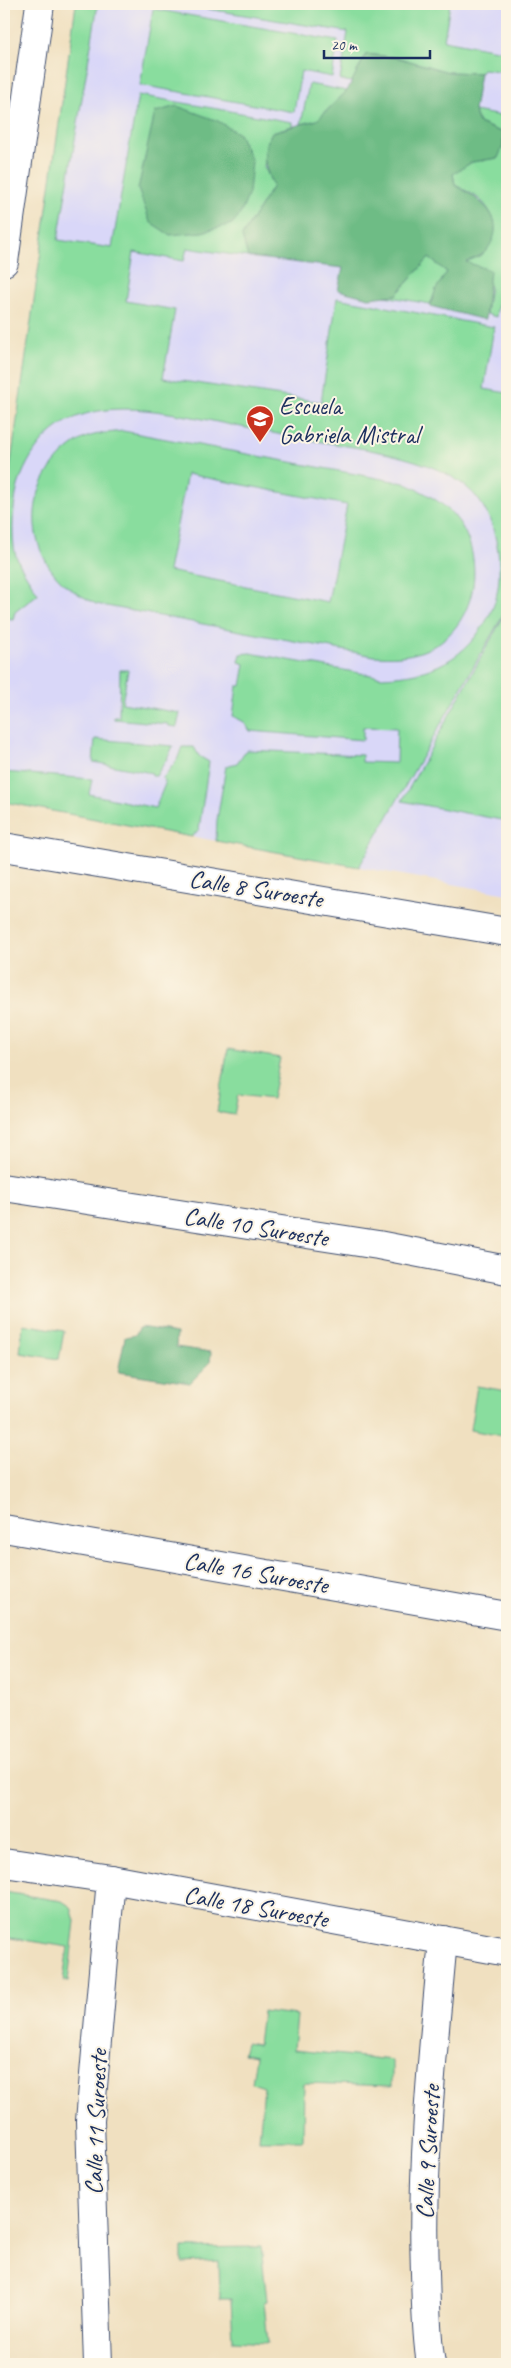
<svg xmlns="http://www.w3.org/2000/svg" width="511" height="2368" font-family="Caveat,sans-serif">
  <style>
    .built { fill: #d9d7f8 }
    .green { fill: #89dd9e; stroke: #52867e; fill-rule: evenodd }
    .forest { fill: #6ebc85; stroke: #447672 }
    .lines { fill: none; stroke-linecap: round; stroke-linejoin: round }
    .minor-casing { stroke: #3b4a6d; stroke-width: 30 }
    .minor { stroke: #fff; stroke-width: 28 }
    .labels { text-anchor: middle; stroke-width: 4; stroke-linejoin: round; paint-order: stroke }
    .poi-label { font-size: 25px; fill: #1b2f5e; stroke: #fcf5e5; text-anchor: start }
    .street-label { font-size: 25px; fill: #1b2f5e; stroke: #fcf5e5 }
  </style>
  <rect width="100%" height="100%" fill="#fcf5e5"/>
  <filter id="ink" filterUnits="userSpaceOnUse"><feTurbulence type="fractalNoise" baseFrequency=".02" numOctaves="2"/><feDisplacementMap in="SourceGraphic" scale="10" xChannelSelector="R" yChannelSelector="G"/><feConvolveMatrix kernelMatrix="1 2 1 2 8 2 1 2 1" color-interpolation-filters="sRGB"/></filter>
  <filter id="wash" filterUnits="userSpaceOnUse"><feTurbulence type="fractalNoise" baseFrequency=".0096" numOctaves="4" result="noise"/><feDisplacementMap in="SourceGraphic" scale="20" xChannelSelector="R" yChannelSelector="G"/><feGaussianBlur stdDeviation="1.12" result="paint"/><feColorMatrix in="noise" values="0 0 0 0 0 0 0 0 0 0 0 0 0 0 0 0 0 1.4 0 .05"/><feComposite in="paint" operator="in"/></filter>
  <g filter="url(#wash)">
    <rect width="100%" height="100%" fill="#f0e0c0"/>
    <!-- built -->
    <path class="built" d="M 76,4 L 507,4 L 507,894 L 4,802 L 4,511 Z"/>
    <!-- green -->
    <g class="green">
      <path d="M 76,4 L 98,4 L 58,240 L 112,248 L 138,95 L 292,122 L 292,126 L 272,132 L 264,166 L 273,186 L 242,236 L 248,257 L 187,248 L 184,261 L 134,252 L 126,301 L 175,310 L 163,378 L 321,402 L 337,298 L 494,327 L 484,389 L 507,393 L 507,608 L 359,867 L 216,841 L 217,820 L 226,766 L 237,763 L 246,750 L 362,755 L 362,762 L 396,763 L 397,728 L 363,727 L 363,740 L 250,731 L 244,722 L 233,716 L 237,686 L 241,686 L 245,664 L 239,662 L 241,654 L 250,653 L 382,677 C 432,675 466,660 490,614 C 507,581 500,521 473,493 C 435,454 352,448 299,438 C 267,432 235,426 203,419 C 130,405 55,393 21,477 C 13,496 10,537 16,556 C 21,569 31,582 38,594 L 15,612 L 13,619 L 4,618 L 4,511 Z"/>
      <path d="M 177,4 L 450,4 L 444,40 L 507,52 L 507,72 L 483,69 L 480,73 L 448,72 L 399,58 L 366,54 L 352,82 L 340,80 L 348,32 Z"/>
      <path d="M 153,9 L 338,41 L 332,77 L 301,71 L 294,112 L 140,85 Z"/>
      <path d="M 309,84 L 347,91 L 317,120 L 301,124 Z"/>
      <path d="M 474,111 L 507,117 L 507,243 L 496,317 L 486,314 L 490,286 L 465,262 L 495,222 C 485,199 476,196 455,185 L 453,173 L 472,162 L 498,158 L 503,133 L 479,123 Z"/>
      <path d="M 429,258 L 447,272 L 430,304 L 385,296 L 396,295 Z"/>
      <path d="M 123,431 L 404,483 C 424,492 446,503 459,522 C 488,565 474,632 423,651 C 407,657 391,657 374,656 L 96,604 C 84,597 71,591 61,581 C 18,538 30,470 81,440 C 93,433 110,433 123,431 ZM 187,474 L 347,505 L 328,602 L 168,571 Z"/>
      <path d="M 507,610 L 507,821 L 402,801 Z"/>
      <path d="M 120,670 L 128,670 L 122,703 L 180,713 L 177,727 L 169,726 L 168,724 L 114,719 L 114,717 L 119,717 Z"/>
      <path d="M 95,739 L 173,746 C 169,757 162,766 156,776 L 152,776 L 152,773 L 93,762 Z"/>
      <path d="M 182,747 L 194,747 L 199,756 L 209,762 L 199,829 L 192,837 L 4,802 L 4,772 L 92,779 L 89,794 L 155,808 L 165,784 L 163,778 L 177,760 Z"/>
      <path d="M 228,1049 L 280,1058 L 272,1099 L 238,1095 L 234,1115 L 217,1112 Z"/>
      <path d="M 23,1324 L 64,1331 L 59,1359 L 20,1353 Z"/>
      <path d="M 477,1386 L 507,1391 L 507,1437 L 470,1430 Z"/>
      <path d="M 4,1892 L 62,1901 L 71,1907 L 75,1921 L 68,1981 L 63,1981 L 68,1947 L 4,1937 Z"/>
      <path d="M 262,2011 L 297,2015 L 294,2050 L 392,2060 L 392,2086 L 304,2083 L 303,2140 L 259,2140 L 264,2087 L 252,2083 L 256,2056 L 243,2054 L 246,2043 L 258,2045 Z"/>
      <path d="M 261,2247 L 267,2301 L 264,2302 L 268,2343 L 233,2341 L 231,2299 L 220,2299 L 219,2261 L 182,2263 L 182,2248 Z"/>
    </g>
    <!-- forest -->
    <g class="forest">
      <path d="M 366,54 L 399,58 L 448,72 L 480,73 L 474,111 L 479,123 L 503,133 L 503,146 L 498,158 L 472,162 L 453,174 L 455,185 C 480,199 511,219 486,251 C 482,256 472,259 466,262 L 490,270 L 485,320 L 430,306 L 436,289 L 447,272 L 429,258 L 396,295 L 369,298 L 338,290 L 343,268 L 248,257 L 242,236 L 273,186 C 264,165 260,154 272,132 L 317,120 L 347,91 Z"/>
      <path d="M 177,106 L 218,121 L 239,134 L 252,161 L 249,193 L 241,213 L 232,224 L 202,232 L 170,235 L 150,222 L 138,189 L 155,112 Z"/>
      <path d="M 140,1327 L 177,1333 L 176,1347 L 211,1352 L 210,1363 L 190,1383 L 118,1372 L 125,1337 L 135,1335 Z"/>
    </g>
  </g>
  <g filter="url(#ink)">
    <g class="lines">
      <!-- minor casing -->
      <g class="minor-casing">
        <g id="minor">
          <path d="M 4,262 L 40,4"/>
          <path d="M 4,847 L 507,932"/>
          <path d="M 4,1187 L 378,1245 L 507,1270"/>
          <path d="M 4,1528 L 507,1616"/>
          <path d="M 4,1863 L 111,1879 L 507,1952"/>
          <path d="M 98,2364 L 90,2121 L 111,1879"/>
          <path d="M 431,2364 C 426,2334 426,2304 425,2273 C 421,2162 433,2051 443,1940"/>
        </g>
      </g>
      <!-- minor -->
      <use href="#minor" class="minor"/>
    </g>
  </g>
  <!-- icons -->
  <defs>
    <g id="school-pin" transform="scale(1.4375)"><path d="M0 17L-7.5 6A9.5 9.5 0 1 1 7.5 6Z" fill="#c8321e" stroke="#fcf5e5"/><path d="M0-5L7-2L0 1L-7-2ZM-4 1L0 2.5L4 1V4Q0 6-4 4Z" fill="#fff"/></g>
  </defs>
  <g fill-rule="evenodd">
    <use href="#school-pin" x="260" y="419"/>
  </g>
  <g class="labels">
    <!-- poi labels -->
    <g class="poi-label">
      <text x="279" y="414">Escuela<tspan x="279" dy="29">Gabriela Mistral</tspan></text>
    </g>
    <!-- street labels -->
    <g class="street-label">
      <text transform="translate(256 888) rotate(9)" y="9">Calle 8 Suroeste</text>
      <text transform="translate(256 1226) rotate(9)" y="9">Calle 10 Suroeste</text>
      <text transform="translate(256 1572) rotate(10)" y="9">Calle 16 Suroeste</text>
      <text transform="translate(256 1906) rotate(10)" y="9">Calle 18 Suroeste</text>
      <text transform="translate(95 2122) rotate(-88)" y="9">Calle 11 Suroeste</text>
      <text transform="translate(427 2152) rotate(-87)" y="9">Calle 9 Suroeste</text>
    </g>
  </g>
  <!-- margin -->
  <rect width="511" height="2368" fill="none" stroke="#fcf5e5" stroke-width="20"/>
  <!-- scale -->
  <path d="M324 50v8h106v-8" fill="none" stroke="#1b2f5e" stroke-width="2.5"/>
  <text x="331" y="50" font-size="15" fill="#1b2f5e" stroke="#fcf5e5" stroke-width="4" paint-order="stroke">20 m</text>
</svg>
